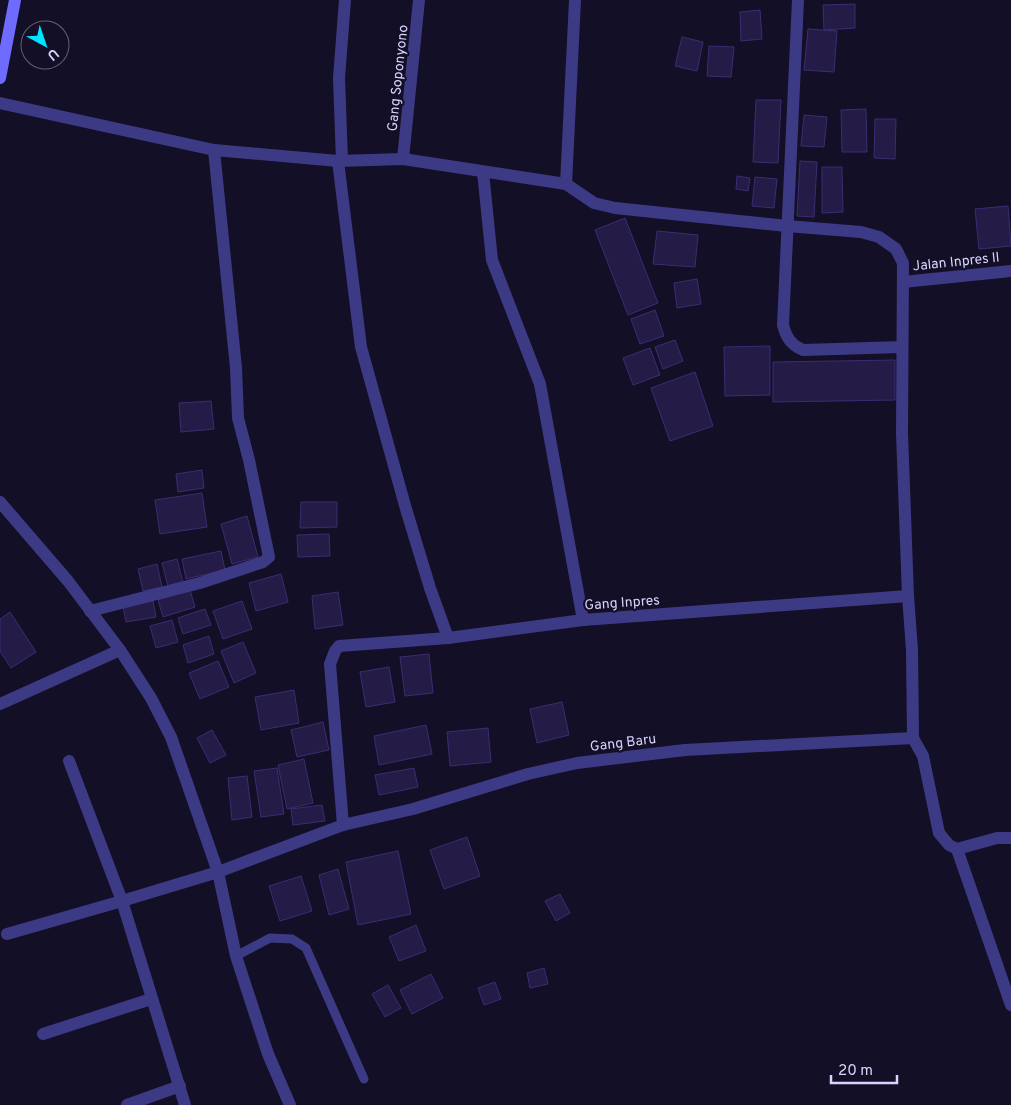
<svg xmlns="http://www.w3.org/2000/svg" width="1011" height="1105" font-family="Overpass,sans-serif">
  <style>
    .building { fill: #241b47; stroke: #3b2d73 }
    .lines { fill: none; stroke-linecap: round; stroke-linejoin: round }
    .lane { stroke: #3d3a85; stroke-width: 9 }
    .street { stroke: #3d3a85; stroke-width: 12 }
    .secondary { stroke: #6f6bff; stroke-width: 12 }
    .labels { text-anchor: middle; stroke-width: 4.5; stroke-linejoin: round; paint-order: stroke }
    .street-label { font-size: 14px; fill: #d9d4ff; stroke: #130f26 }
  </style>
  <rect width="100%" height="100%" fill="#130f26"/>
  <!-- building -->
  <g class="building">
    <path d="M 855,4 L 855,28 L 824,30 L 823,5 Z"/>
    <path d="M 760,10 L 762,39 L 741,41 L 740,12 Z"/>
    <path d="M 808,29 L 837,31 L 834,72 L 804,70 Z"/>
    <path d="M 682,37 L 703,42 L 697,71 L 675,66 Z"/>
    <path d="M 709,46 L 734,47 L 731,77 L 707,76 Z"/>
    <path d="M 756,100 L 781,100 L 778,163 L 753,162 Z"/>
    <path d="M 866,109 L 867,152 L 842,152 L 841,110 Z"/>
    <path d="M 804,115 L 827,117 L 824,147 L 801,146 Z"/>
    <path d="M 875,119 L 896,119 L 895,159 L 874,158 Z"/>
    <path d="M 800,161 L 817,162 L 814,217 L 797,216 Z"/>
    <path d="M 822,167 L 842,167 L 843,212 L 822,213 Z"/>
    <path d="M 737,176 L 750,178 L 748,191 L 736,189 Z"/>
    <path d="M 755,177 L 777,179 L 774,208 L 752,206 Z"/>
    <path d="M 1008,206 L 1011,246 L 979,249 L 975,209 Z"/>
    <path d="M 625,218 L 658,303 L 628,315 L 595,230 Z"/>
    <path d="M 657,231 L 698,235 L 695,267 L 653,264 Z"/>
    <path d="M 697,279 L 701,304 L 677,308 L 674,283 Z"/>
    <path d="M 655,310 L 664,336 L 640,344 L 631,319 Z"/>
    <path d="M 675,340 L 683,361 L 663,369 L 655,347 Z"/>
    <path d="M 770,346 L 770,395 L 725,396 L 724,347 Z"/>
    <path d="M 650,348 L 660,375 L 633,385 L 623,358 Z"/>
    <path d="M 895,360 L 895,400 L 773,402 L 773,362 Z"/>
    <path d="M 695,372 L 713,426 L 670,441 L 651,388 Z"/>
    <path d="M 211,401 L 214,429 L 181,432 L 179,403 Z"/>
    <path d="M 202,470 L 204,488 L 178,492 L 176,474 Z"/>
    <path d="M 202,493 L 207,527 L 160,534 L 155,500 Z"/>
    <path d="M 301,502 L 337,502 L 337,527 L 300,528 Z"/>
    <path d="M 247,516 L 258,557 L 232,564 L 221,524 Z"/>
    <path d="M 329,534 L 330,556 L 298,557 L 297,535 Z"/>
    <path d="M 221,551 L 225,570 L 186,579 L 182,559 Z"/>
    <path d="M 177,559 L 183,582 L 168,586 L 162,563 Z"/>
    <path d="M 157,564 L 162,587 L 143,591 L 138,569 Z"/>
    <path d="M 281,574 L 288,602 L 256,611 L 249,583 Z"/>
    <path d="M 190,590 L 195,607 L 163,617 L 158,600 Z"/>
    <path d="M 338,592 L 343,625 L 315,629 L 312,596 Z"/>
    <path d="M 153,601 L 156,617 L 126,622 L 123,606 Z"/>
    <path d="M 242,601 L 252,629 L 223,639 L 213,611 Z"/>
    <path d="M 205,609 L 211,625 L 183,634 L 178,618 Z"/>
    <path d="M 10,612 L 36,652 L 11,668 L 0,651 L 0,619 Z"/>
    <path d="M 172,620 L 178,642 L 156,648 L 150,626 Z"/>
    <path d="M 209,636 L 214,654 L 188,663 L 183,645 Z"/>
    <path d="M 243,642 L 256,673 L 234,683 L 221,651 Z"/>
    <path d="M 429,654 L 433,693 L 405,696 L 400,657 Z"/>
    <path d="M 218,661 L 229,687 L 200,699 L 189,673 Z"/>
    <path d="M 389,667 L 395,702 L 366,707 L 360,672 Z"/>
    <path d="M 294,690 L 299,723 L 261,730 L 255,697 Z"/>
    <path d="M 562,702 L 569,735 L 537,743 L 530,709 Z"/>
    <path d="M 323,722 L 329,750 L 297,757 L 291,730 Z"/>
    <path d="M 426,725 L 432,754 L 379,765 L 374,736 Z"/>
    <path d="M 488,728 L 491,762 L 450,766 L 447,732 Z"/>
    <path d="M 212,730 L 226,755 L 210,763 L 197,738 Z"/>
    <path d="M 304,759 L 313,803 L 287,809 L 278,765 Z"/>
    <path d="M 277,768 L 284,814 L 261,817 L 254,771 Z"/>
    <path d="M 414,768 L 418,787 L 379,795 L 375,775 Z"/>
    <path d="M 247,776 L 252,817 L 232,820 L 228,778 Z"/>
    <path d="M 322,805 L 325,821 L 293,825 L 291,809 Z"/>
    <path d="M 467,837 L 480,876 L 444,889 L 430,850 Z"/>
    <path d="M 398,851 L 411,914 L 358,925 L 346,862 Z"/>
    <path d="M 338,869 L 349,909 L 329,915 L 319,875 Z"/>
    <path d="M 301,876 L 312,911 L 280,921 L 269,886 Z"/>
    <path d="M 560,894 L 570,913 L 556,921 L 545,901 Z"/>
    <path d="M 416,925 L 426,951 L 399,961 L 389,937 Z"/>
    <path d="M 544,968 L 548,984 L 530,988 L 527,973 Z"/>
    <path d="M 431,974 L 443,998 L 412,1014 L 400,990 Z"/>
    <path d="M 495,982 L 501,999 L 484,1005 L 478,988 Z"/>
    <path d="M 388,985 L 401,1008 L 385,1017 L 372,994 Z"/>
  </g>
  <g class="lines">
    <!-- lane -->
    <path class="lane" d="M 236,956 L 270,938 L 292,939 L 306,948 L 364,1079"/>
    <!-- street -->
    <g class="street">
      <path d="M 798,0 L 783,325 C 786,337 791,345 803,350 L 902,347"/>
      <path d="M 0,103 L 214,150 L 338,161 L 403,159 L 566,184 L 594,203 L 615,208 L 787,226 L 861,232 L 879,237 L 896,249 L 903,263 L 902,433 L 908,596 L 912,650 L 913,738 L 923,756 L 939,833 L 949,845 L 957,849"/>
      <path d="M 403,159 L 419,0"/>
      <path d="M 338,161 L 361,347 L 406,509 L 430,588 L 448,638"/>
      <path d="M 342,161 L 339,78 L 345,0"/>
      <path d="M 483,172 L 492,260 L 540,384 L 583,620"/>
      <path d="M 566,184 L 575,0"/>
      <path d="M 903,282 L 1011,271"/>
      <path d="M 0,502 L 68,581 L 120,650 L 151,698 L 171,737 L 218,872 L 236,956 L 268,1054 L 290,1105"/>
      <path d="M 90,611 L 200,583 L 263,562 L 269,557 L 249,460 L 238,418 L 236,368 L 214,150"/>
      <path d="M 0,704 L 120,650"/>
      <path d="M 69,761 L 122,901 L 185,1105"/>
      <path d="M 343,825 L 330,664 L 335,651 L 339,646 L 448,638 L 583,620 L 908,596"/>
      <path d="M 957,849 L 1011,1005"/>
      <path d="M 957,849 L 997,838 L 1011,838"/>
      <path d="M 7,934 L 122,901 L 218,872 L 343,825 L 413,809 L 528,774 L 577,763 L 685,750 L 913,738"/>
      <path d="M 43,1034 L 151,999"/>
      <path d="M 127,1105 L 180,1086"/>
    </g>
    <!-- secondary -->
    <path class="secondary" d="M 0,78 L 15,0"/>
  </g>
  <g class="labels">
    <!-- street labels -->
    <g class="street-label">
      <text transform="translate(397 78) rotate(-84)" y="5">Gang Soponyono</text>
      <text transform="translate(956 261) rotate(-6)" y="5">Jalan Inpres II</text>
      <text transform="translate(622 602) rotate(-4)" y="5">Gang Inpres</text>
      <text transform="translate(623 742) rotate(-7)" y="5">Gang Baru</text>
    </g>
  </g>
  <!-- north arrow -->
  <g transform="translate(45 45) rotate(140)"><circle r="24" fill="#130f26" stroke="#625e7d"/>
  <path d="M0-4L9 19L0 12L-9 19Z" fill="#00e5ff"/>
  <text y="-8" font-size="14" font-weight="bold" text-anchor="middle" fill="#d9d4ff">U</text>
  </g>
  <!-- scale -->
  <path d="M831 1075v8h66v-8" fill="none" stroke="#d9d4ff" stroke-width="2.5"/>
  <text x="838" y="1075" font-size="15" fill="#d9d4ff" stroke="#130f26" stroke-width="4" paint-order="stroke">20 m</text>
</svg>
